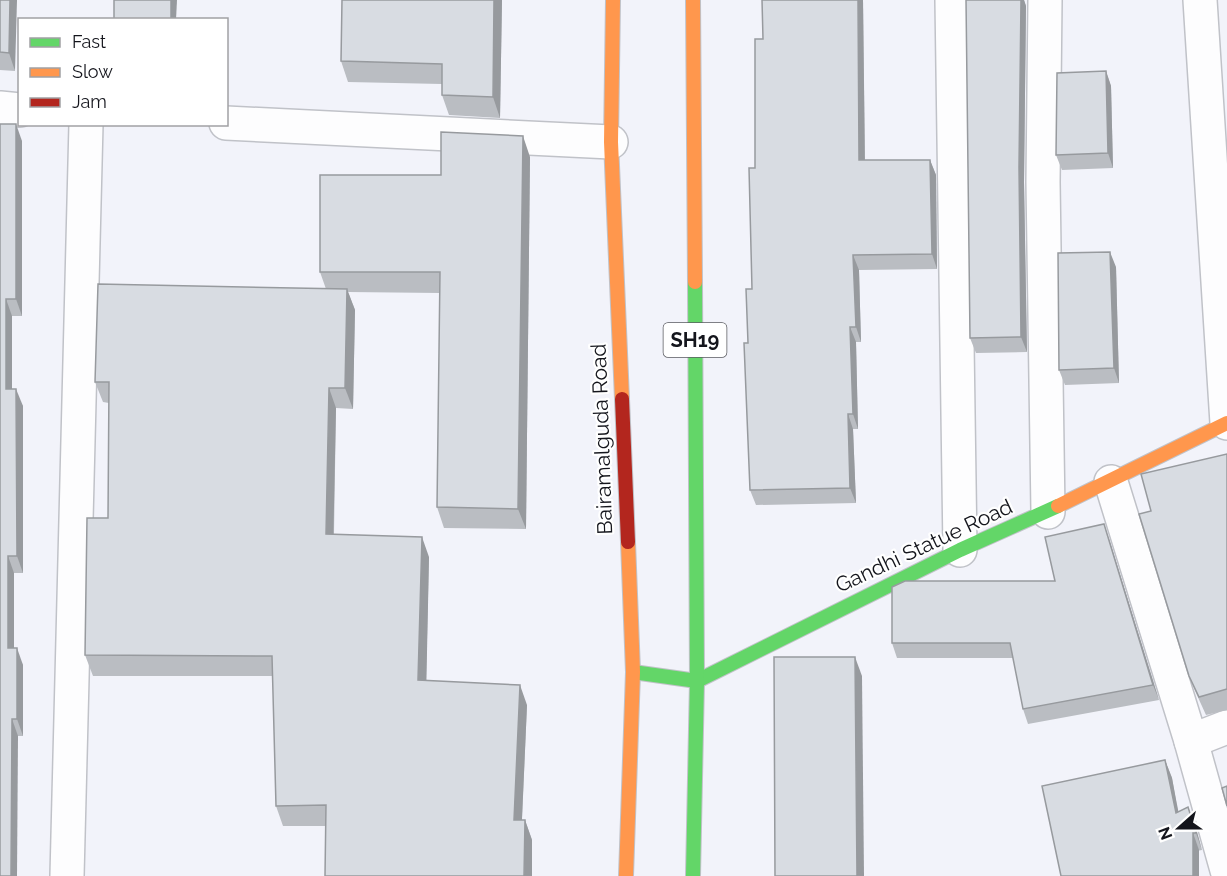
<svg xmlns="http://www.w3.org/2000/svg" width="1227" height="876" font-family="Raleway,sans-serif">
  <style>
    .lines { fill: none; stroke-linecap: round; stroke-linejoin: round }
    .street-casing { stroke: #c0c2c8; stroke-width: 36 }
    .fast-casing { stroke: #c0c2c8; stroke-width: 16 }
    .slow-casing { stroke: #c0c2c8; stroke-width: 16 }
    .jam-casing { stroke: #c0c2c8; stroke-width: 16 }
    .street { stroke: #fdfdfe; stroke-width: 33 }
    .fast { stroke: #63d668; stroke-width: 14 }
    .slow { stroke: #ff974d; stroke-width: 14 }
    .jam { stroke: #b3261e; stroke-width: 14 }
    .wall { fill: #babdc2 }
    .shaded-wall { fill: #979a9e }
    .building { fill: #d8dce2; stroke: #979a9e; stroke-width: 1.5 }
    .labels { text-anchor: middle; stroke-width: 4.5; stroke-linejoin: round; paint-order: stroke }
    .shield { fill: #fff; stroke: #5a5b60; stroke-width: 1.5 }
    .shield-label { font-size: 20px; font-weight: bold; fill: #14151c }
    .street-label { font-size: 21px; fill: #14151c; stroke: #fff }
  </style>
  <rect width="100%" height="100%" fill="#f2f3fa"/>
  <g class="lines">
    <!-- street casing -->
    <g class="street-casing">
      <g id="street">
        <path d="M 952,0 L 960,550"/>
        <path d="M 1045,0 L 1043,182 L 1048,512"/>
        <path d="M 1200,0 L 1227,423"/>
        <path d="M 0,108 L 20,110"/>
        <path d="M 226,123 L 611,142"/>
        <path d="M 1111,482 L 1191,741 L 1227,870"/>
        <path d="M 1191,741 L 1227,727"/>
        <path d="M 67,876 L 86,124"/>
      </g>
    </g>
    <!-- fast casing -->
    <g class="fast-casing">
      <g id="fast">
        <path d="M 633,672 L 697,681 L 960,550 L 1058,506"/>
        <path d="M 693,876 L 697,681 L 695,282"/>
      </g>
    </g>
    <!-- slow casing -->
    <g class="slow-casing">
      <g id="slow">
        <path d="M 613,0 L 611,142 L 622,399"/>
        <path d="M 693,0 L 695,282"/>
        <path d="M 1058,506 L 1227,423"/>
        <path d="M 626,876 L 633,672 L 628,542"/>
      </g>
    </g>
    <!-- jam casing -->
    <g class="jam-casing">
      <path id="jam" d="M 622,399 L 628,542"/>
    </g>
    <!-- street -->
    <use href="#street" class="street"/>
    <!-- fast -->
    <use href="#fast" class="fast"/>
    <!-- slow -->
    <use href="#slow" class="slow"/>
    <!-- jam -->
    <use href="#jam" class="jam"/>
  </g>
  <!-- wall -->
  <g class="wall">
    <path d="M 0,0 L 15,71 L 0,70 Z"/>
    <path d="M 342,0 L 502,0 L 500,118 L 449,115 L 442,95 L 442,84 L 348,82 L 341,61 Z"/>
    <path d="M 762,0 L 863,0 L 865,160 L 930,160 L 936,175 L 937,269 L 859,270 L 861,342 L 856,342 L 858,429 L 853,429 L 856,503 L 756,505 L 750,490 L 748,343 L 752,289 L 763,39 Z"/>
    <path d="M 966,0 L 1024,0 L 1026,6 L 1024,182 L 1027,352 L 976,353 L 970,338 Z"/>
    <path d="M 1106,71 L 1111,86 L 1113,168 L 1062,170 L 1056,155 Z"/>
    <path d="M 0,124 L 22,141 L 22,316 L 12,316 L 12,389 L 23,406 L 23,573 L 14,573 L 14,648 L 23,665 L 23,736 L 18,736 L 0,876 Z"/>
    <path d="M 530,157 L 526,529 L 444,528 L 437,507 L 440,293 L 348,292 L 355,310 L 353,409 L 336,408 L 334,534 L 429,557 L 426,680 L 527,705 L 522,820 L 525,820 L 532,840 L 326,826 L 283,826 L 276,806 L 273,676 L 93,676 L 85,655 L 108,518 L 109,403 L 103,402 L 95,382 L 326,289 L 320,272 L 441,175 Z"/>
    <path d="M 1116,267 L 1119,383 L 1065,385 L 1059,370 Z"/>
    <path d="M 1227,454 L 1227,710 L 1206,715 L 1196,693 L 1189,676 L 1151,511 Z"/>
    <path d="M 1109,539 L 1159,700 L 1028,724 L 1023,709 L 1013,658 L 897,658 L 892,643 L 1055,581 Z"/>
    <path d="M 1165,760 L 1172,778 L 1178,812 L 1188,807 L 1195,825 L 1202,850 L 1061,876 Z"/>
  </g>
  <!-- shaded-wall -->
  <g class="shaded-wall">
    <path d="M 10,0 L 17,0 L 15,71 L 9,53 Z"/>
    <path d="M 171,0 L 177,0 L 176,20 L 171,20 Z"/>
    <path d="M 494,0 L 502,0 L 500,118 L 493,97 Z"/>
    <path d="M 858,0 L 863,0 L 865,175 L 859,160 Z"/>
    <path d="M 1021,0 L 1024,0 L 1026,6 L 1024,182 L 1027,352 L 1021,337 L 1019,167 Z"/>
    <path d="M 1106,71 L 1111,86 L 1113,168 L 1108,153 Z"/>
    <path d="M 16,124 L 22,141 L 22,316 L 16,299 Z"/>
    <path d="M 523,136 L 530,157 L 526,529 L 518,509 Z"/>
    <path d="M 930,160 L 936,175 L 937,269 L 932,254 Z"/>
    <path d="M 1110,252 L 1116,267 L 1119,383 L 1114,368 Z"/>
    <path d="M 853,255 L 859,270 L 861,342 L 856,327 Z"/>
    <path d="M 347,289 L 355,310 L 353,409 L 345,388 Z"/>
    <path d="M 6,299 L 12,316 L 12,406 L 6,389 Z"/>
    <path d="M 850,327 L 856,342 L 858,429 L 853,414 Z"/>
    <path d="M 329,388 L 336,408 L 333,554 L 326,534 Z"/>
    <path d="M 16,389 L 23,406 L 23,573 L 17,556 Z"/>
    <path d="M 848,414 L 853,429 L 856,503 L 850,488 Z"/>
    <path d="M 1104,524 L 1109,539 L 1159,700 L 1153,685 Z"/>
    <path d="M 422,537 L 429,557 L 426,700 L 418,680 Z"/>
    <path d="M 8,556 L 14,573 L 14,665 L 8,648 Z"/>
    <path d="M 17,648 L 23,665 L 23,736 L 17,719 Z"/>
    <path d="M 855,657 L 862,676 L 864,876 L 857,876 Z"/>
    <path d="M 520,685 L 527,705 L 521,840 L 514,820 Z"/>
    <path d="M 12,719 L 18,736 L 17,876 L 11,876 Z"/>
    <path d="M 1165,760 L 1172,778 L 1182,831 L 1176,813 Z"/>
    <path d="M 1188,807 L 1195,825 L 1202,850 L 1196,833 Z"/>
    <path d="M 525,820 L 532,840 L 532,876 L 524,876 Z"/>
    <path d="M 1193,833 L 1199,850 L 1199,876 L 1193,876 Z"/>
  </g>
  <!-- building -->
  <g class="building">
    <path d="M 0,0 L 10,0 L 9,53 L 0,52 Z"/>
    <rect x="114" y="0" width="57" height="20"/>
    <path d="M 342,0 L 494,0 L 493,97 L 442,95 L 442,64 L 341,61 Z"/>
    <path d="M 762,0 L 858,0 L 859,160 L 930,160 L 932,254 L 853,255 L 856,327 L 850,327 L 853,414 L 848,414 L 850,488 L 750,490 L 744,343 L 748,343 L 746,289 L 752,289 L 749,168 L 755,168 L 755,39 L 763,39 Z"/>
    <path d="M 966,0 L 1021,0 L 1019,167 L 1021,337 L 970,338 Z"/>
    <path d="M 1106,71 L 1108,153 L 1056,155 L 1057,73 Z"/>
    <path d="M 0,124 L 16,124 L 16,299 L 6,299 L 6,389 L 16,389 L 17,556 L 8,556 L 8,648 L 17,648 L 17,719 L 12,719 L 11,876 L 0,876 Z"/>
    <path d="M 441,132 L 523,136 L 518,509 L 437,507 L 440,272 L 320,272 L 320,175 L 441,175 Z"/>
    <path d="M 1110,252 L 1114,368 L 1059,370 L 1058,253 Z"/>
    <path d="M 98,284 L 347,289 L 345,388 L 329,388 L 326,534 L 422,537 L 418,680 L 520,685 L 514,820 L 525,820 L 524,876 L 325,876 L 326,805 L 276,806 L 272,656 L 85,655 L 87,518 L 108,518 L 109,382 L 95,382 Z"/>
    <path d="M 1227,454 L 1227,689 L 1199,697 L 1189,676 L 1139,514 L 1151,511 L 1141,474 Z"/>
    <path d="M 1104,524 L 1153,685 L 1023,709 L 1010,643 L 892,643 L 892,587 L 905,581 L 1055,581 L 1045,537 Z"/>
    <path d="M 774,657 L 855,657 L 857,876 L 775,876 Z"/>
    <path d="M 1165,760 L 1176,813 L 1188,807 L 1196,833 L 1193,833 L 1193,876 L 1061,876 L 1042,786 Z"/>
    <path d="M 1227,786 L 1227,806 L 1222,788 Z"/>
  </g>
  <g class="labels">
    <!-- shield labels -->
    <rect class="shield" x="663.5" y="323" width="63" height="34" rx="4.5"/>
    <g class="shield-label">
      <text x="695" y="347">SH19</text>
    </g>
    <!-- street labels -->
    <g class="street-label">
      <text transform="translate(602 439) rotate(-92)" y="7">Bairamalguda Road</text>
      <text transform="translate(924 546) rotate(-25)" y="7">Gandhi Statue Road</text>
    </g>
  </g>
  <!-- legend -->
  <rect x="18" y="18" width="210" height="108" fill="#ffffff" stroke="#a1a1a4" stroke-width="1.5"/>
  <rect x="30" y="38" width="30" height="9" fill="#63d668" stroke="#a1a1a4" stroke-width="1.5"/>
  <text x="72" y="48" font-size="18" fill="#14151c">Fast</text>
  <rect x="30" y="68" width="30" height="9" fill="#ff974d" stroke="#a1a1a4" stroke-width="1.5"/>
  <text x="72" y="78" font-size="18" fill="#14151c">Slow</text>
  <rect x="30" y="98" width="30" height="9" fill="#b3261e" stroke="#a1a1a4" stroke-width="1.5"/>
  <text x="72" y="108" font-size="18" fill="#14151c">Jam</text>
  <!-- north arrow -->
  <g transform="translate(1179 828) rotate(249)" stroke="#ffffff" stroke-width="4.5" paint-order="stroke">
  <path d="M0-4.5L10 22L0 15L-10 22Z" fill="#14151c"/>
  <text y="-9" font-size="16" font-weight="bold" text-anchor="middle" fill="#14151c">N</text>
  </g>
</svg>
